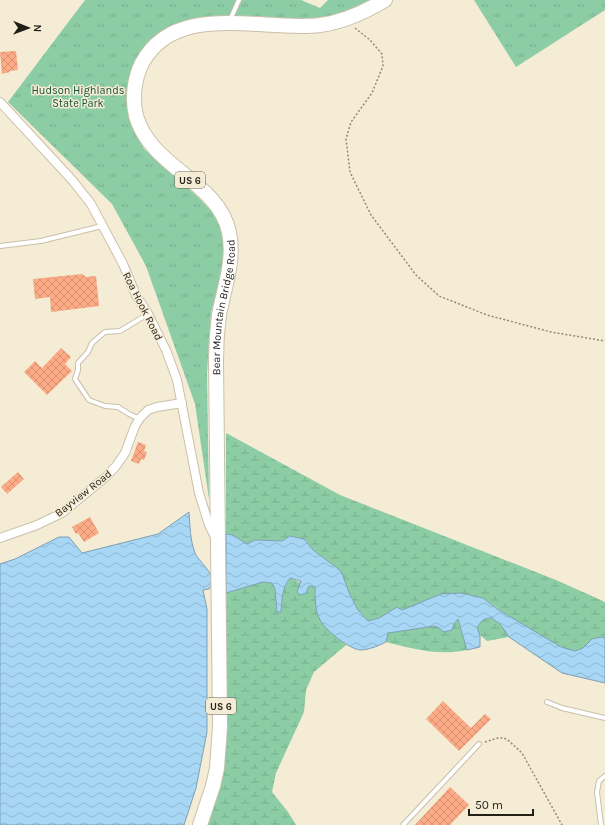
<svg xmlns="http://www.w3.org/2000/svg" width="605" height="825" font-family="Karla,sans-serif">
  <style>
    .grass { fill: url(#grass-tufts) }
    .wetland { fill: url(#wetland-marsh) }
    .water { fill: url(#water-waves); stroke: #7fa0b2 }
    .building { fill: url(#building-cross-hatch) }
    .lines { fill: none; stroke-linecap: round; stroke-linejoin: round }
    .service-casing { stroke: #c9c0aa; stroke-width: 6 }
    .minor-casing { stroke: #c9c0aa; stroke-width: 10 }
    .trunk-casing { stroke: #c9c0aa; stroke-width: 16 }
    .path { stroke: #918a7b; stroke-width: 1.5; stroke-dasharray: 2 2; stroke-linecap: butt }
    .service { stroke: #fff; stroke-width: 4 }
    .minor { stroke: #fff; stroke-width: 8 }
    .trunk { stroke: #fff; stroke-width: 14 }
    .labels { text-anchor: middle; stroke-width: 3; stroke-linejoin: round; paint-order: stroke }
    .shield { fill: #f5ecd5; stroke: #615c50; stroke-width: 1 }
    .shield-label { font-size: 10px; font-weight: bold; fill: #221f17 }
    .park-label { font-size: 11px; fill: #125132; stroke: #f5ecd5 }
    .street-label { font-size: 11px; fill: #221f17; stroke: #f5ecd5 }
  </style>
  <defs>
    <pattern id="grass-tufts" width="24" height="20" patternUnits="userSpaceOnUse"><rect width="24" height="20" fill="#8ccda5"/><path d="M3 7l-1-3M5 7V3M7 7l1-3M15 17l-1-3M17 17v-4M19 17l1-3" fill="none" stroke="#78b08d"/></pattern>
    <pattern id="wetland-marsh" width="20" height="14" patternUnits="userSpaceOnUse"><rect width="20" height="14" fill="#8ccda5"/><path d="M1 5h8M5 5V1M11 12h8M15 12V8" fill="none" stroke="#78b08d"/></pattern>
    <pattern id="water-waves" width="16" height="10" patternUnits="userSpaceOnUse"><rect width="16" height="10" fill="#a7d7f5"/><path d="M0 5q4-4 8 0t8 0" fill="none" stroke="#8fb8d1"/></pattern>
    <pattern id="building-cross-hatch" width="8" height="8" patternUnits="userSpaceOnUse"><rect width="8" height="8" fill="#fcab86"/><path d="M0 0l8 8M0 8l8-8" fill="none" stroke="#d89373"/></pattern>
  </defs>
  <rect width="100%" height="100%" fill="#f5ecd5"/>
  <!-- grass -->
  <g class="grass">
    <path d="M 85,0 L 301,0 L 320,8 L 328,0 L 372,0 L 327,21 L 246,17 L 153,40 L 129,108 L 144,149 L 198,197 L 217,217 L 225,240 L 223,267 L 211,313 L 207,374 L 209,499 L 195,404 L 146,266 L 112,204 L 8,102 Z"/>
    <path d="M 474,0 L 605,0 L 605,10 L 516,67 Z"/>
  </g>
  <!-- wetland -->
  <g class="wetland">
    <path d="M 226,433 L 340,495 L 556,580 L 603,601 L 605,603 L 605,638 C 589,635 588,650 576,651 C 560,652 497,609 483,598 L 421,603 L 402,610 L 397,607 L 379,618 L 368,621 L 358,610 L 350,595 L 341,571 L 313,550 L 304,539 L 290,536 L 282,541 L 255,540 L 247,545 L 233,535 L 226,534 Z"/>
    <path d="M 290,578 C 298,581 306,586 315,587 L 315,596 L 336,637 L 346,645 L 314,672 L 306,690 L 304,712 L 276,773 L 272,792 L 288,812 L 296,825 L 206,825 L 225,593 L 263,582 L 272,583 L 275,589 L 277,612 L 281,612 C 282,600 282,588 290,578 Z"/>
    <path d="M 485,618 L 492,618 L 501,625 L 509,637 L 487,641 L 480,635 L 477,628 L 481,621 Z"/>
    <path d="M 458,619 L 467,650 C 439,656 413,649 386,642 L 388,633 L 435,626 C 443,629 453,626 458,619 Z"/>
  </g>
  <!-- water -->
  <g class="water">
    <path d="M 189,512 C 190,525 190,540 195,553 C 200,564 219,575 209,589 L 203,590 L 207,609 L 207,732 L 196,788 L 184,825 L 0,825 L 0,564 L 15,559 L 59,537 L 69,537 L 82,553 L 158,534 Z"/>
    <path d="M 226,534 L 233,535 L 247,544 L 255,540 L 282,541 L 290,536 L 304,539 L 313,550 L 341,571 L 350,595 L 358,610 L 368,621 L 379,618 L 397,607 L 402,610 L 441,594 L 461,593 L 483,598 L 497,609 L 561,647 L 575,651 L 583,648 L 592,639 L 601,637 L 605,638 L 605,683 L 562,673 L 509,637 L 501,625 L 492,618 C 483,618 481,621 477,628 L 480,635 L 480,647 L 467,650 L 458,619 L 454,624 L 452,630 L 444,632 L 439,628 L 435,626 L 388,633 L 386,642 C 378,646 371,649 362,650 C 351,651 325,630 320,620 C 315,610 315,598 315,587 L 309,586 L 306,593 L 300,595 L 297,592 L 301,581 L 290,578 C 282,587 282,600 281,612 L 277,612 L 275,589 L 272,583 L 263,582 L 226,593 Z"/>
  </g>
  <!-- building -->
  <g class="building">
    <path d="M 16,51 L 18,70 L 10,71 L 10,72 L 2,74 L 0,52 Z"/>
    <path d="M 82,274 L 86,277 L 96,276 L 99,306 L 51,312 L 50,297 L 35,299 L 33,279 Z"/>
    <path d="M 61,348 L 71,357 L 65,364 L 72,371 L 47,395 L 24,372 L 35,361 L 42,368 Z"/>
    <path d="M 138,442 L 146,445 L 144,451 L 147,452 L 144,460 L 141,459 L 139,464 L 131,461 Z"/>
    <path d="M 18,472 L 24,479 L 7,494 L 1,487 Z"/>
    <path d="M 90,517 L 99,533 L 84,542 L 78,533 L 76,534 L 72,527 Z"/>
    <path d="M 443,701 L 471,728 L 485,714 L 491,719 L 459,751 L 426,719 Z"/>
    <path d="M 450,787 L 469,805 L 450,825 L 415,825 Z"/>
  </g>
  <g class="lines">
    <!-- service casing -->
    <g class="service-casing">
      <g id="service">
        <path d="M 230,20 L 239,0"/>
        <path d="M 0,246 L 41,241 L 102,226"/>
        <path d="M 140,419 L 129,414 L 118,407 L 105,406 L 89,400 L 75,379 L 78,370 L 78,363 L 88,352 L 92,343 L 105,332 L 120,331 L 148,314"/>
        <path d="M 547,702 L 562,708 L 605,718"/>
        <path d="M 403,825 L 479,744"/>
        <path d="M 601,825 L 597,792 L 599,781 L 605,776"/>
      </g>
    </g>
    <!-- minor casing -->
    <g class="minor-casing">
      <g id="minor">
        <path d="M 0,102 L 73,181 L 91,204 L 123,264 L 136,295 L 148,314 L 166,350 L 177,380 L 199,493 L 209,525 L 216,539"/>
        <path d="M 0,538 L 37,525 L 62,513 L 107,476 L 116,466 L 125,453 L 135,426 L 140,418 L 148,410 L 157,407 L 182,403"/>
      </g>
    </g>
    <!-- trunk casing -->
    <g class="trunk-casing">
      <g id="trunk">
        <path id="s1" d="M 200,825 L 213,786 L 217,768 L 220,727 L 216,361 C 216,345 217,330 219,315 C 224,288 235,260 229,232 C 218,181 151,168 136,116 C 132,99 134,79 142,63 C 176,0 263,32 320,25 C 344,22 365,12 385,0"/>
      </g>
    </g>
    <!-- path -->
    <g class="path">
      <path d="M 355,28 L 370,40 L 382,54 L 383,66 L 372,93 L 351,122 L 346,139 L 350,172 L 371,215 L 416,275 L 439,296 L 487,315 L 551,332 L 605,341"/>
      <path d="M 485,742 L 498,738 L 504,738 L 509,741 L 522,753 L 562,825"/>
    </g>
    <!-- service -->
    <use href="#service" class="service"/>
    <!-- minor -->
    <use href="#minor" class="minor"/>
    <!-- trunk -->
    <use href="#trunk" class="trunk"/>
  </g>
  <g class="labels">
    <!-- shield labels -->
    <g class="shield">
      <rect x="175" y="172" width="30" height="16" rx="3"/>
      <rect x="206" y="698" width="30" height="16" rx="3"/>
    </g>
    <g class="shield-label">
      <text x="190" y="184">US 6</text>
      <text x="221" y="710">US 6</text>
    </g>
    <!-- park labels -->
    <g class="park-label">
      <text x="78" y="94">Hudson Highlands<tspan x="78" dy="13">State Park</tspan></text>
    </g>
    <!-- street labels -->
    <g class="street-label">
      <text transform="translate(143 306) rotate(63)" y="4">Roa Hook Road</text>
      <text dy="4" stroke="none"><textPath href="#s1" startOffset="521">Bear Mountain Bridge Road</textPath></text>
      <text transform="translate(83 493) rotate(-38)" y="4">Bayview Road</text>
    </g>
  </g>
  <!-- north arrow -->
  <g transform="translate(28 28) rotate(91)" stroke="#f5ecd5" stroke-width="3" paint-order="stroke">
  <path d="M0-3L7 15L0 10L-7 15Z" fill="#221f17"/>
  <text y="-6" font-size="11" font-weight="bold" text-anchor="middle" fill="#221f17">N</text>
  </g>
  <!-- scale -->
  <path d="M469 809v6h64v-6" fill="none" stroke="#221f17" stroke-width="2"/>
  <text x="475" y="809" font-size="12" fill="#221f17" stroke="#f5ecd5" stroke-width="3" paint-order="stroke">50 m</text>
</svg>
